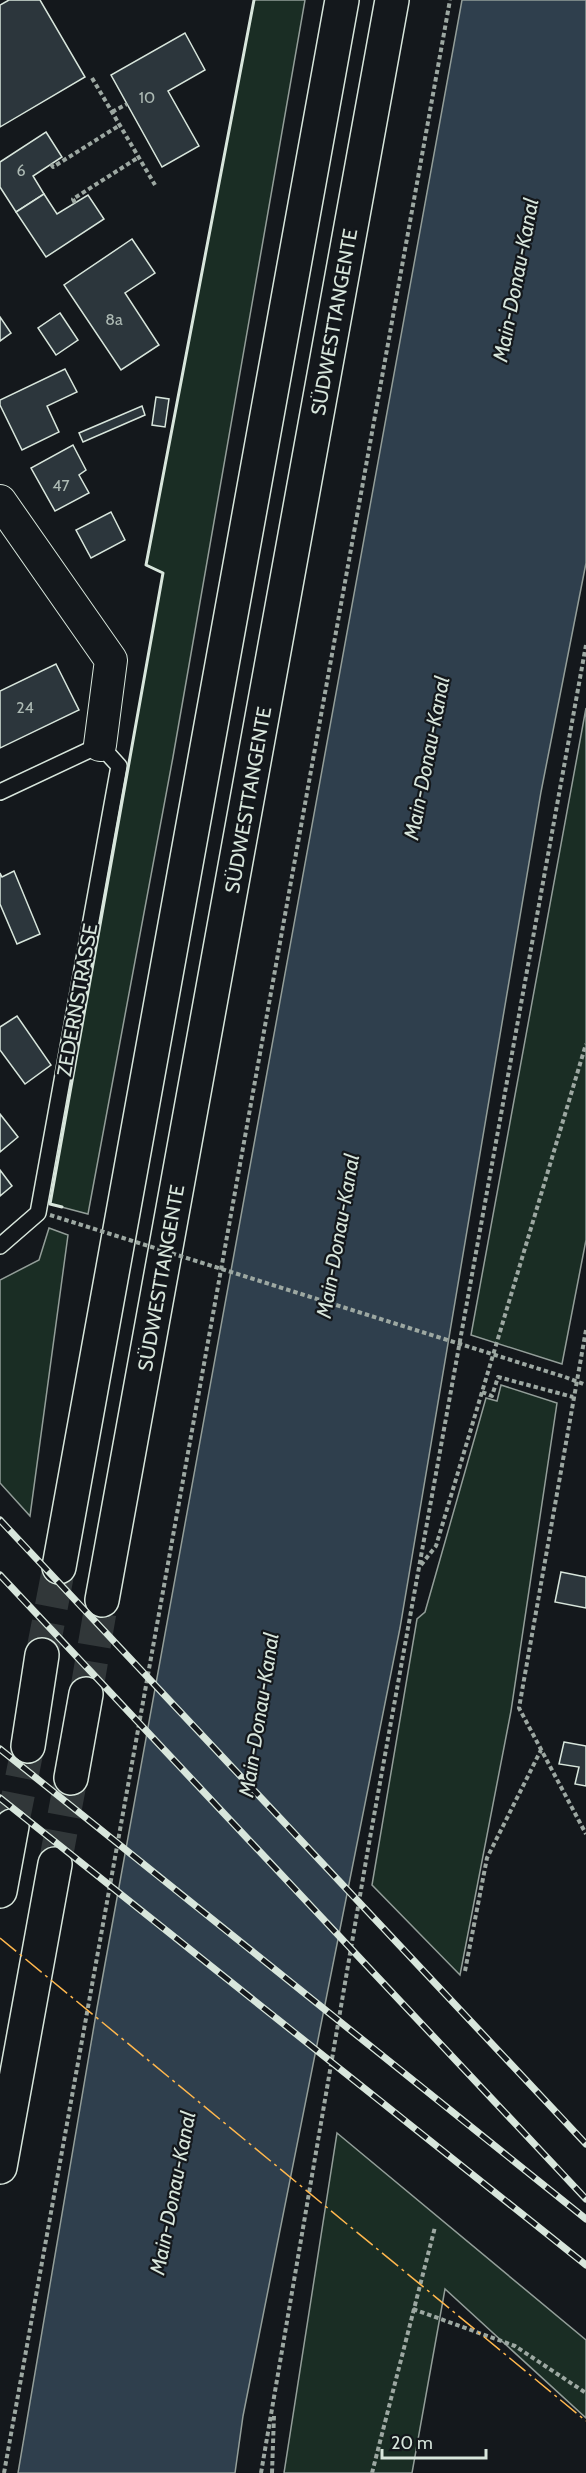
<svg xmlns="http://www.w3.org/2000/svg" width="586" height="2473" font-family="Cabin,sans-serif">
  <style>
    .green { fill: #1a2d24; stroke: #939e99; stroke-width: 1.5 }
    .water { fill: #2f3f4d; stroke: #939e99; stroke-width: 1.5 }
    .building { fill: #2c363c; stroke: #d8e6dc; stroke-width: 1.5 }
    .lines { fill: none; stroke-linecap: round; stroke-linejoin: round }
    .trunk-tunnel { stroke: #313739; stroke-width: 33; stroke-dasharray: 33 16; stroke-linecap: butt }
    .service-casing { stroke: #d8e6dc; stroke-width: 18 }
    .minor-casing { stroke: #d8e6dc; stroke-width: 34 }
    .trunk-casing { stroke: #d8e6dc; stroke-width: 36 }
    .path { stroke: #9da8a2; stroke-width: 4; stroke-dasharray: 4.5 3; stroke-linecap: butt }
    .service { stroke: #14181c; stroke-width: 15 }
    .minor { stroke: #14181c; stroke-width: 32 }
    .trunk { stroke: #14181c; stroke-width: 33 }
    .rail-casing { stroke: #d8e6dc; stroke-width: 7 }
    .rail { stroke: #14181c; stroke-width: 4.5; stroke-dasharray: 14; stroke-linecap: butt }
    .path-bridge { stroke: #9da8a2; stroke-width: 4; stroke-dasharray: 4.5 3; stroke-linecap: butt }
    .wall { stroke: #d8e6dc; stroke-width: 3 }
    .power { stroke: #ffb74d; stroke-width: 1.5; stroke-dasharray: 21 4.5 3 4.5; stroke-linecap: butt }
    .labels { text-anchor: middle; stroke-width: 4.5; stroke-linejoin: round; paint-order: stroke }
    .number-label { font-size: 16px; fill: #adbab4 }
    .street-label { font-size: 20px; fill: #d8e6dc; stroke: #14181c }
    .water-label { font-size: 21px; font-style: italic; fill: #d8e6dc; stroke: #14181c }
  </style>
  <rect width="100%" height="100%" fill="#14181c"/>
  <!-- green -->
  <g class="green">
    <path d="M 254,0 L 305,0 L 173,757 L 88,1214 L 50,1204 L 163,573 L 146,565 Z"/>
    <path d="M 586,708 L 586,1240 L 562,1364 L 471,1335 Z"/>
    <path d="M 49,1228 L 68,1235 L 30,1516 L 0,1483 L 0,1280 L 39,1260 Z"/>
    <path d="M 501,1385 L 557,1403 L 511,1711 L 460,1975 L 372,1885 L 417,1619 L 425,1612 L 486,1398 L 497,1401 Z"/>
    <path d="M 337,2133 L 586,2340 L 586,2418 L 445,2289 L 412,2473 L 284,2473 Z"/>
  </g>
  <!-- water -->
  <path class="water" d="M 462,0 L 586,0 L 586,563 L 541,792 L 400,1628 L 243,2416 L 235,2473 L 18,2473 L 97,2008 Z"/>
  <!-- building -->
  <g class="building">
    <path d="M 9,0 L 40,0 L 85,77 L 0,127 L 0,5 Z"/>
    <path d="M 185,33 L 205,70 L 168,91 L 199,146 L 162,167 L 111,75 Z"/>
    <path d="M 46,132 L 62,157 L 33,176 L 44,194 L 16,212 L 0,187 L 0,162 Z"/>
    <path d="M 44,194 L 57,214 L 88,195 L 104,219 L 46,257 L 16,212 Z"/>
    <path d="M 132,239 L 155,273 L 125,293 L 159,345 L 121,370 L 64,285 Z"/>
    <path d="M 60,313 L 78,340 L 56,355 L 38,328 Z"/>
    <path d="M 0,317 L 11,333 L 0,341 Z"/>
    <path d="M 65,369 L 77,392 L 47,406 L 59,432 L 22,450 L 0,405 L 0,400 Z"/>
    <path d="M 156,397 L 169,399 L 165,427 L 152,425 Z"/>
    <path d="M 142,406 L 145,415 L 83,442 L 79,433 Z"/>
    <path d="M 73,445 L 86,470 L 79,475 L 89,493 L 55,511 L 31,468 Z"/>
    <path d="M 111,512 L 125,540 L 91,558 L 76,530 Z"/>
    <path d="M 56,664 L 79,710 L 0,748 L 0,691 Z"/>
    <path d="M 14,871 L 40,934 L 17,944 L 0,904 L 0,873 L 2,877 Z"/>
    <path d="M 17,1016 L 51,1065 L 25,1084 L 0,1050 L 0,1027 Z"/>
    <path d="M 0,1114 L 18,1137 L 0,1152 Z"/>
    <path d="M 0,1170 L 12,1186 L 0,1196 Z"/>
    <path d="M 561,1572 L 586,1577 L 586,1608 L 555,1602 Z"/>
    <path d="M 564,1742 L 586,1746 L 586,1786 L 575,1784 L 579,1767 L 559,1764 Z"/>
  </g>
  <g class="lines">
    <!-- trunk-tunnel -->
    <g class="trunk-tunnel">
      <path d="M 42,1655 L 59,1567"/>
      <path d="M 86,1694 L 102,1600"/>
      <path d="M 12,1826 L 28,1746"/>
      <path d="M 55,1864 L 71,1778"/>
    </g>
    <!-- service casing -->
    <g class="service-casing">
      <path id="service" d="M 0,792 L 100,745 L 119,766 L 38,1213 L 0,1246"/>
    </g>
    <!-- minor casing -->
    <g class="minor-casing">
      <path id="minor" d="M 0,501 L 111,660 L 100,745"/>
    </g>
    <!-- trunk casing -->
    <g class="trunk-casing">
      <g id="trunk">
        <path d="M 59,1567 L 342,0"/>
        <path d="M 102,1600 L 392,0"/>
        <path d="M 28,1746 L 42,1655"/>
        <path d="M 71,1778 L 86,1694"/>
        <path d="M 0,1891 L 12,1826"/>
        <path d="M 0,2167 L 55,1864"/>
      </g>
    </g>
    <!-- path -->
    <g class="path">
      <path d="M 92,78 L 155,185"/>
      <path d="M 112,112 L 127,104"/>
      <path d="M 51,164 L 53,167 L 120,125"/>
      <path d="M 75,203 L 73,199 L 139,157"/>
      <path d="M 586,1330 L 519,1708 L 586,1834"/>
      <path d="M 565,1377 L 586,1385"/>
      <path d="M 482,1392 L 492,1396 L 498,1377 L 573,1397"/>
      <path d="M 421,1565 L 436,1546 L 586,1044"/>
      <path d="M 465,1971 L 487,1858 L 541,1750"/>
      <path d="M 413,2309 L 515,2346 L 586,2393"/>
      <path d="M 4,2473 L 450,0"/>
      <path d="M 261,2473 L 368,1849 L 586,645"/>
      <path d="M 272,2473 L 274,2415"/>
      <path d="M 372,2473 L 435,2227"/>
    </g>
    <!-- service -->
    <use href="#service" class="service"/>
    <!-- minor -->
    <use href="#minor" class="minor"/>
    <!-- trunk -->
    <use href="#trunk" class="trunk"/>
    <!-- rail casing -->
    <g class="rail-casing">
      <g id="rail">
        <path d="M 0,1520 L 586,2144"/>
        <path d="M 0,1575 L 586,2199"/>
        <path d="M 0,1749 L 586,2219"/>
        <path d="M 0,1798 L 586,2265"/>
      </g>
    </g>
    <!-- rail -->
    <use href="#rail" class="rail"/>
    <!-- path-bridge -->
    <path class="path-bridge" d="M 50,1215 L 565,1377"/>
    <!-- wall -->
    <path class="wall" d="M 62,1207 L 50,1204 L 163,573 L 146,565 L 254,0"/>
    <!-- power -->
    <path class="power" d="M 0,1938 L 586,2421"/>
  </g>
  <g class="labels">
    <!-- number labels -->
    <g class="number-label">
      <text x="147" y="103">10</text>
      <text x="21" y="176">6</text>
      <text x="114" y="325">8a</text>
      <text x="61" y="491">47</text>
      <text x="25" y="713">24</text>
    </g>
    <!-- street labels -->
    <g class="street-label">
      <text transform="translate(334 322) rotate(-80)" y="7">SÜDWESTTANGENTE</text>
      <text transform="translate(248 800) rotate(-80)" y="7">SÜDWESTTANGENTE</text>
      <text transform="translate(77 1000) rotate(-80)" y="7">ZEDERNSTRASSE</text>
      <text transform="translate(161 1278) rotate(-80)" y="7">SÜDWESTTANGENTE</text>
    </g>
    <!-- water labels -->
    <g class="water-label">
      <text transform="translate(516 280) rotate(-79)" y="7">Main-Donau-Kanal</text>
      <text transform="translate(427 758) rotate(-79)" y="7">Main-Donau-Kanal</text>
      <text transform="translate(338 1236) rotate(-80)" y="7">Main-Donau-Kanal</text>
      <text transform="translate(259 1715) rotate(-81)" y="7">Main-Donau-Kanal</text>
      <text transform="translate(173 2193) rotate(-79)" y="7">Main-Donau-Kanal</text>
    </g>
  </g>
  <!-- scale -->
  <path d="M382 2449v9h104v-9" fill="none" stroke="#d8e6dc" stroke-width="3"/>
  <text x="391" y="2449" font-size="18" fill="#d8e6dc" stroke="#14181c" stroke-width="4.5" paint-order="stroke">20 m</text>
</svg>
